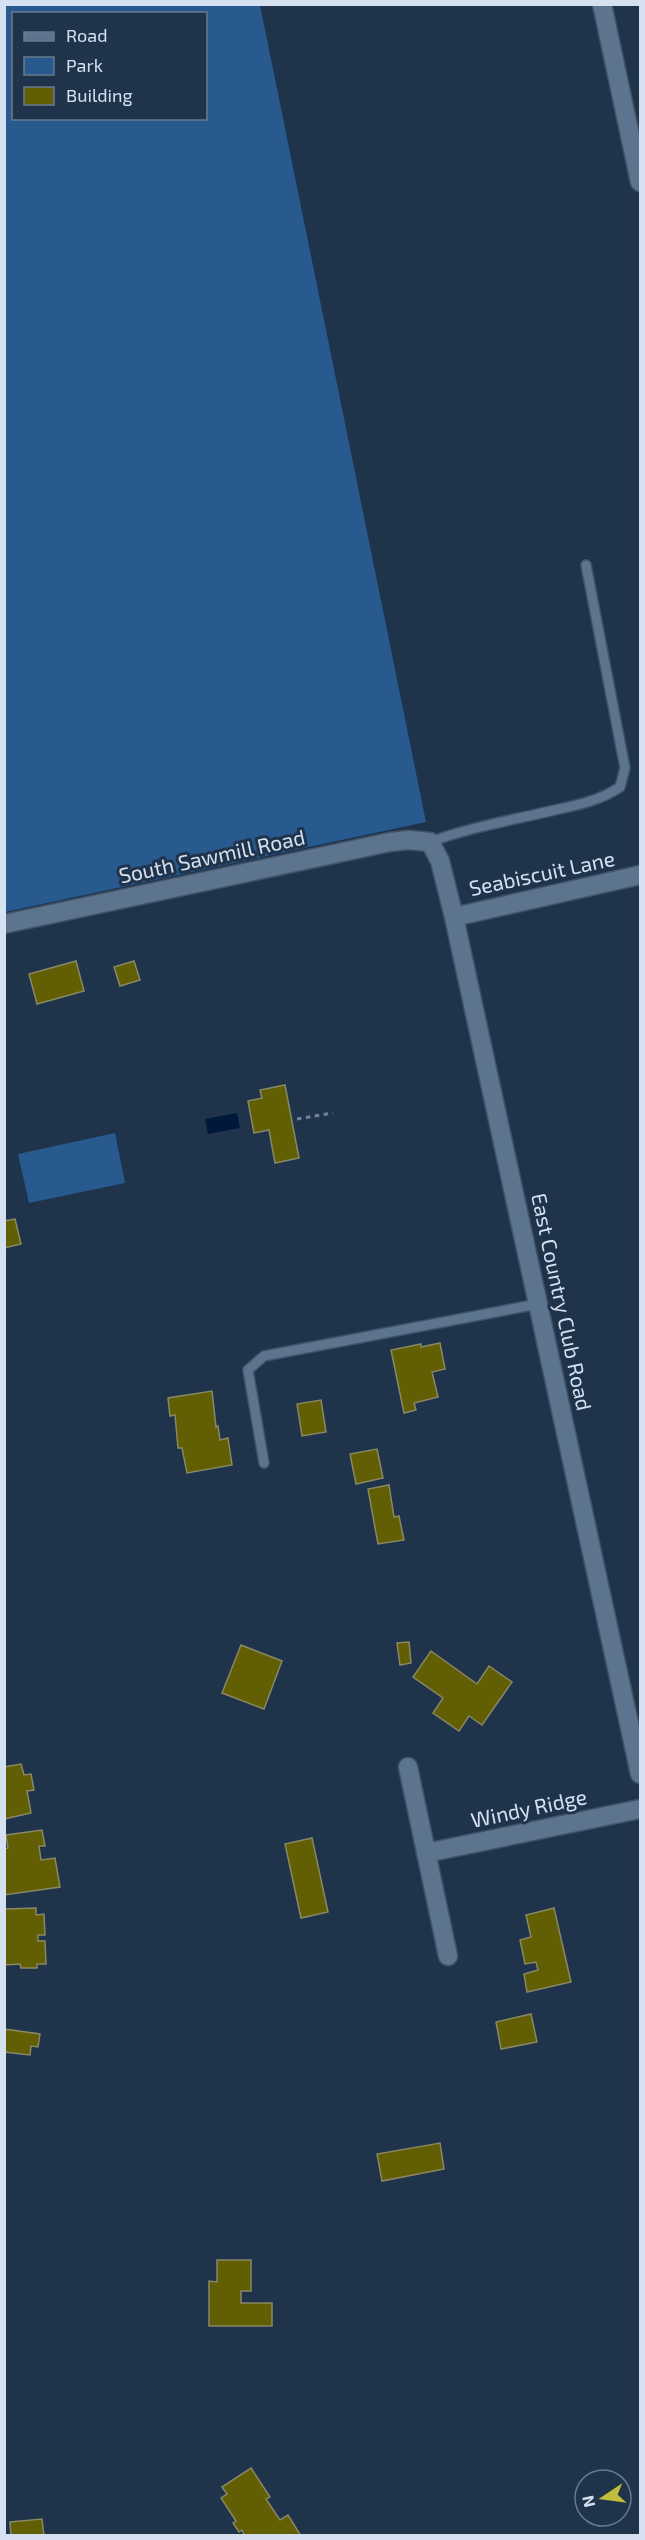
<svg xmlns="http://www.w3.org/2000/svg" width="645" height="2540" font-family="'Exo 2',sans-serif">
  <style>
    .green { fill: #28598f; fill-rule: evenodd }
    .water { fill: #00183a }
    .building { fill: #625e04; stroke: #898865; stroke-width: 1.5 }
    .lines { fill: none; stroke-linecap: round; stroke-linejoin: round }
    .lane-casing { stroke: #415266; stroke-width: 12 }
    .street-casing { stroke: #415266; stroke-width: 21 }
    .secondary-casing { stroke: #415266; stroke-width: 21 }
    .path { stroke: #728396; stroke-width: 3; stroke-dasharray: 4.5 4.5; stroke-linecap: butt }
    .lane { stroke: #5d748e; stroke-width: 9 }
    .street { stroke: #5d748e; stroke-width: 18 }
    .secondary { stroke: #5d748e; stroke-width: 18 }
    .labels { text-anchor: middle; stroke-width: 6; stroke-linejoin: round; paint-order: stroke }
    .street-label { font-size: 21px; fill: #d5e1f0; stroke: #1f344b }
  </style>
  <rect width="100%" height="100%" fill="#1f344b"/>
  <!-- green -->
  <g class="green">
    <path d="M 4,5 L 260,5 L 426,822 L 5,912 ZM 14,14 L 206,14 L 206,118 L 14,118 Z"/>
    <path d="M 115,1133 L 125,1183 L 29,1203 L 18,1154 Z"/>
  </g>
  <!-- water -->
  <path class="water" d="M 237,1113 L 240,1128 L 208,1134 L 205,1119 Z"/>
  <!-- building -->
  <g class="building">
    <path d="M 76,961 L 84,991 L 37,1004 L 29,974 Z"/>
    <path d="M 134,961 L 140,980 L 120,986 L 114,967 Z"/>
    <path d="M 285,1085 L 299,1158 L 275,1163 L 269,1130 L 254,1133 L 248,1101 L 262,1098 L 260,1090 Z"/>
    <path d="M 15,1219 L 21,1244 L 4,1248 L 4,1221 Z"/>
    <path d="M 440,1343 L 445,1369 L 432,1372 L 438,1397 L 414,1403 L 416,1410 L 404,1413 L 391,1350 L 421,1344 L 421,1347 Z"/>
    <path d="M 212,1391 L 216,1427 L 218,1426 L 220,1440 L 228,1438 L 232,1465 L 187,1473 L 182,1448 L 178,1448 L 175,1415 L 170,1416 L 168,1398 Z"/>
    <path d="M 321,1400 L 326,1432 L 302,1436 L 297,1404 Z"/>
    <path d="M 377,1449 L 383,1478 L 356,1484 L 350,1454 Z"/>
    <path d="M 389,1485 L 394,1517 L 399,1516 L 404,1540 L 378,1544 L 368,1489 Z"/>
    <path d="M 409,1642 L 411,1663 L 400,1665 L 397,1643 Z"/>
    <path d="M 241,1645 L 282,1661 L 264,1709 L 222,1693 Z"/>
    <path d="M 431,1651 L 477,1684 L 489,1666 L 512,1682 L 482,1725 L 469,1716 L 459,1731 L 433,1713 L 443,1698 L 413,1677 Z"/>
    <path d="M 21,1764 L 24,1775 L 31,1774 L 34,1790 L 27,1791 L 31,1813 L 4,1819 L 4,1767 Z"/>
    <path d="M 42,1830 L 45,1846 L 39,1846 L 41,1860 L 55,1858 L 60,1887 L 4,1895 L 4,1849 L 8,1848 L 6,1835 Z"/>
    <path d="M 312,1838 L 328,1912 L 301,1918 L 285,1844 Z"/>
    <path d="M 36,1908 L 36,1915 L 44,1914 L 45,1935 L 38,1935 L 38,1941 L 45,1941 L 46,1964 L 37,1964 L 37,1968 L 21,1968 L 20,1964 L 4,1965 L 4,1909 Z"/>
    <path d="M 554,1908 L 571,1982 L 527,1992 L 524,1974 L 538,1970 L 536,1962 L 525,1964 L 520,1940 L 531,1937 L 526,1915 Z"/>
    <path d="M 531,2014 L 537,2042 L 501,2049 L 496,2022 Z"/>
    <path d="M 4,2029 L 40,2034 L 38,2047 L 31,2046 L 30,2055 L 4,2052 Z"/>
    <path d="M 440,2143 L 444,2169 L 382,2181 L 377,2154 Z"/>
    <path d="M 217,2260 L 251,2260 L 251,2291 L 241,2291 L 241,2303 L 272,2303 L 272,2326 L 209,2326 L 209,2281 L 217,2282 Z"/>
    <path d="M 251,2468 L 270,2497 L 266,2499 L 280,2520 L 288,2515 L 301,2536 L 245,2536 L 242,2530 L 239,2532 L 233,2523 L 236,2521 L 221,2498 L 227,2494 L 222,2487 Z"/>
    <path d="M 42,2519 L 44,2536 L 11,2536 L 10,2522 Z"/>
  </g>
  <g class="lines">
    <!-- lane casing -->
    <g class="lane-casing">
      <g id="lane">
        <path d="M 430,842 C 468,828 507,821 546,812 C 572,806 598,802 620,787 L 625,768 L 586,565"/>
        <path d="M 264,1463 L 248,1370 L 264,1356 L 538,1304"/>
      </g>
    </g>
    <!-- street casing -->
    <g class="street-casing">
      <g id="street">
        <path d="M 602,4 L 640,182"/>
        <path d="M 454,917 L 640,875"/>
        <path d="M 408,1767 L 448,1956"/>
        <path d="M 426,1853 L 640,1809"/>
      </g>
    </g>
    <!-- secondary casing -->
    <g class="secondary-casing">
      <path id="secondary" d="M 4,924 L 390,842 L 409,840 L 430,842 L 440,861 L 454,917 L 640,1774"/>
    </g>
    <!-- path -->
    <path class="path" d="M 297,1119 L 333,1113"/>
    <!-- lane -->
    <use href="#lane" class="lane"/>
    <!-- street -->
    <use href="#street" class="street"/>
    <!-- secondary -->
    <use href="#secondary" class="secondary"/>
  </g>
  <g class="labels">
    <!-- street labels -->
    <g class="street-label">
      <text transform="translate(212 857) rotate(-12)" y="7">South Sawmill Road</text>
      <text transform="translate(542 874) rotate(-12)" y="7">Seabiscuit Lane</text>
      <text transform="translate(561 1302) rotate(78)" y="7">East Country Club Road</text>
      <text transform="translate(529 1809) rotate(-12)" y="7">Windy Ridge</text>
    </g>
  </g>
  <!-- border -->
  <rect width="645" height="2540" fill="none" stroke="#d5e1f0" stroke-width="12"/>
  <!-- legend -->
  <rect x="12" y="12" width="195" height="108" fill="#1f344b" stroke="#68798d" stroke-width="1.5"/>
  <rect x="24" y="32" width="30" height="9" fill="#5d748e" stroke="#68798d" stroke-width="1.5"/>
  <text x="66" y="42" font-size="18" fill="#d5e1f0">Road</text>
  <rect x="24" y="57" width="30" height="18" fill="#28598f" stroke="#68798d" stroke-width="1.5"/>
  <text x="66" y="72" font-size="18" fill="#d5e1f0">Park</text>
  <rect x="24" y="87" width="30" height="18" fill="#625e04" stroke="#68798d" stroke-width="1.5"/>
  <text x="66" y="102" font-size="18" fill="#d5e1f0">Building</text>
  <!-- north arrow -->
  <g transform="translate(603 2498) rotate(257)"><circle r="28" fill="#1f344b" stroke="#68798d" stroke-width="1.5"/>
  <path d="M0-4.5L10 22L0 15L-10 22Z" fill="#c3bd3e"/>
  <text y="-9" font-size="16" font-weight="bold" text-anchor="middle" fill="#d5e1f0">N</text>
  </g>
</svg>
